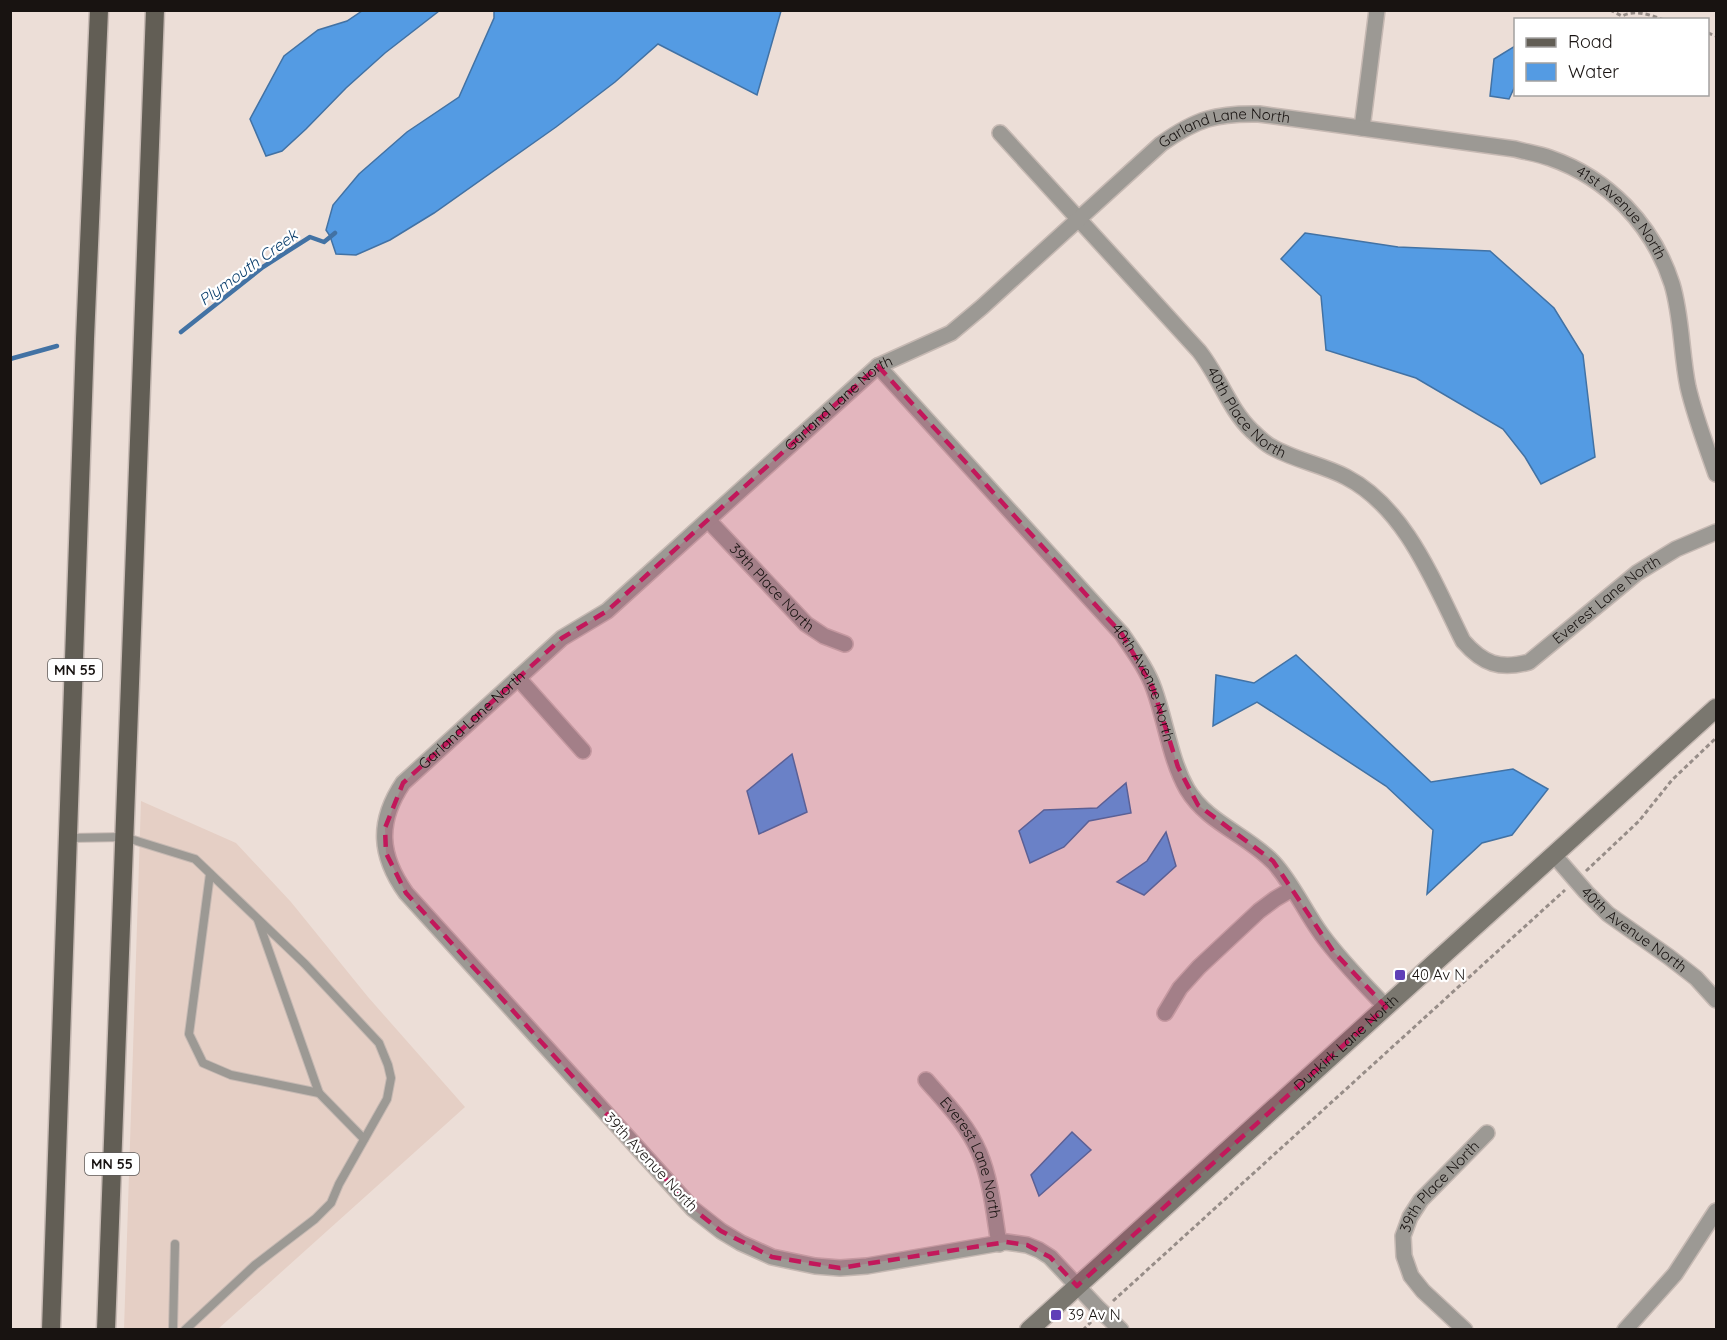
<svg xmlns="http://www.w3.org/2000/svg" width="1727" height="1340" font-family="Quicksand,sans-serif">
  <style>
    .built { fill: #e5cfc5 }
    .water { fill: #549be3; stroke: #4272a4; stroke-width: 1.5 }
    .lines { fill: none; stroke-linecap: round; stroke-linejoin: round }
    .stream { stroke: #4272a4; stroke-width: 4.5 }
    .lane-casing { stroke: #c6b9b3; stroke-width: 10 }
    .street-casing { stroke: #c6b9b3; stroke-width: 18 }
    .secondary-casing { stroke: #c6b9b3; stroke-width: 21 }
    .primary-casing { stroke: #c6b9b3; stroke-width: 21 }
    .path { stroke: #978d88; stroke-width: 3; stroke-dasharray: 4.5 3; stroke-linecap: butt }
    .lane { stroke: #9c9994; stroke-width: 8 }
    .street { stroke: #9c9994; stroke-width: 15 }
    .secondary { stroke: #7a776f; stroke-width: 18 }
    .primary { stroke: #625e55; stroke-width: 18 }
    .marked { fill: #c2185b; fill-opacity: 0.2; stroke: #c2185b; stroke-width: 4.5; stroke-dasharray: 12 8; stroke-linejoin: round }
    .poi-dot { fill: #603fb7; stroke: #fff; stroke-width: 2 }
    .labels { text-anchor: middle; stroke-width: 4.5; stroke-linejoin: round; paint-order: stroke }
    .shield { fill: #fff; stroke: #5d5a58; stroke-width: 1.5 }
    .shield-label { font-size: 14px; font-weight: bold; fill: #181311 }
    .street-label { font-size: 15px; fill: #181311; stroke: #fff }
    .poi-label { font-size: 15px; fill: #181311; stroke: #fff; text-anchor: start }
    .water-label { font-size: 16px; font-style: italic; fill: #0b3f6d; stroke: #fff }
  </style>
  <rect width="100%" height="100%" fill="#ecded7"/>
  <!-- built -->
  <path class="built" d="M 141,801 L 236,843 L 291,902 L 368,997 L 465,1107 L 218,1329 L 124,1330 Z"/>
  <!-- water -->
  <g class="water">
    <path d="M 362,11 L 439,11 L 385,53 L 346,88 L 306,129 L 282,151 L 266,156 L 250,119 L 284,56 L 318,30 L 347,21 Z"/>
    <path d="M 494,11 L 781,11 L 757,95 L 658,44 L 615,82 L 556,127 L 434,213 L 390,240 L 356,255 L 336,254 L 330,236 L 326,230 L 333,205 L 359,174 L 407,132 L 459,97 L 494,18 Z"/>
    <path d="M 1515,46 L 1515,86 L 1509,99 L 1490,96 L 1494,59 Z"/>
    <path d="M 1305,233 L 1398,247 L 1490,251 L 1554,308 L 1583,355 L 1595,457 L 1541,484 L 1525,457 L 1503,429 L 1416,378 L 1326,350 L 1321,296 L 1281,259 Z"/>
    <path d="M 1296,655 L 1431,782 L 1513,769 L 1548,789 L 1512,835 L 1482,843 L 1427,894 L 1433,830 L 1386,786 L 1257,702 L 1213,726 L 1216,675 L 1254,683 Z"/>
    <path d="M 792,754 L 807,812 L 759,834 L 747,791 Z"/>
    <path d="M 1126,783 L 1131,813 L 1089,821 L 1064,847 L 1030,863 L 1019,831 L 1044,810 L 1097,808 Z"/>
    <path d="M 1166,832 L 1176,866 L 1144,895 L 1117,882 L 1147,861 Z"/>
    <path d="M 1072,1132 L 1091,1150 L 1039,1196 L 1031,1175 Z"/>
  </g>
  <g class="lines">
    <!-- stream -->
    <g class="stream">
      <path d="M 181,332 L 263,267 L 310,237 L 324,242 L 335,233"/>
      <path d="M 10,359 L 57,346"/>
    </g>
    <!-- lane casing -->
    <g class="lane-casing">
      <g id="lane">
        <path d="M 69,838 L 124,837 L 195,859 L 305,964 L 379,1043 L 388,1065 L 391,1078 L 387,1099 L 339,1184 L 331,1203 L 315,1219 L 255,1265 L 185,1330"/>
        <path d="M 210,874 L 189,1034 L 203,1063 L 231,1075 L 319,1093 L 364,1139"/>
        <path d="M 258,920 L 319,1093"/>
        <path d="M 173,1330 L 175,1244"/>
      </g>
    </g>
    <!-- street casing -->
    <g class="street-casing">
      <g id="street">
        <path d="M 1362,128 L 1377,10"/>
        <path id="s1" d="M 1000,133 L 1199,351 C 1219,376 1229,409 1252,431 C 1258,436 1263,442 1270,446 C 1293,460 1321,464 1346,477 C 1406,508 1434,583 1463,641 C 1483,664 1500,670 1529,662 L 1637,573 L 1676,549 L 1716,532"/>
        <path id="s2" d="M 878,366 L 1122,634 C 1134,652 1147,669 1154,689 C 1166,722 1170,759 1187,789 C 1207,823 1248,835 1274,863 C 1293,884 1305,912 1322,935 C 1341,961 1364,984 1386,1007"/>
        <path id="s3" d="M 708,520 L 806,624 L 824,636 L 845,644"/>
        <path d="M 518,678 L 583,751"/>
        <path id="s4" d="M 1554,855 L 1586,892 L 1608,914 L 1669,957 L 1696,978 L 1716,1000"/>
        <path d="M 1165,1013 L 1180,988 L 1199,967 L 1259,911 L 1275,899 L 1292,889"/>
        <path id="s5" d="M 926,1080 C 945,1102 967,1124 979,1152 C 991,1180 994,1213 999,1244"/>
        <path id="s6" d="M 1121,1330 L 1097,1307 L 1050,1257 L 1039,1250 L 1027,1245 L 1006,1242 L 867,1266 L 840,1268 L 815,1266 L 772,1257 L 741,1243 L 721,1231 L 693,1209 L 406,893 C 379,855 377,822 403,783 L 562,638 L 607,611 L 878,366 L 951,333 L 982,307 L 1161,144 C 1196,119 1216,113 1259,114 L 1515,149 C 1526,152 1539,154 1550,158 C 1608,178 1653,225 1672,284 C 1682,317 1681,353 1688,387 C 1695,417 1706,445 1716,474"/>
        <path id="s7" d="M 1465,1330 L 1423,1291 L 1411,1276 L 1404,1256 L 1403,1236 L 1410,1217 L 1421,1200 L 1487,1133"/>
        <path d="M 1625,1330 L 1675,1274 L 1716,1211"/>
      </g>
    </g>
    <!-- secondary casing -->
    <g class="secondary-casing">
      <g id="secondary">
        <path id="s8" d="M 1029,1330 L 1716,708"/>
      </g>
    </g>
    <!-- primary casing -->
    <g class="primary-casing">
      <g id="primary">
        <path d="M 51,1330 L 85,339 L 99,10"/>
        <path d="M 106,1330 L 155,10"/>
      </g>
    </g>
    <!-- path -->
    <g class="path">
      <path d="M 1610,10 L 1622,16 C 1636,9 1650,15 1664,20"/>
      <path d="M 1708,33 L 1716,36"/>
      <path d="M 1586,871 L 1639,821 L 1672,780 L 1716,738"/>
      <path d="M 1113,1301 L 1565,890"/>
      <path d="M 1083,1330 L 1091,1322"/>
    </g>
    <!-- lane -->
    <use href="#lane" class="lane"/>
    <!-- street -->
    <use href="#street" class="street"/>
    <!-- secondary -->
    <use href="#secondary" class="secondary"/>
    <!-- primary -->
    <use href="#primary" class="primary"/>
  </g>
  <!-- marked area -->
  <path class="marked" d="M 878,366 L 1122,634 L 1153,688 L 1178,767 L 1198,805 L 1273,861 L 1333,951 L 1386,1007 L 1077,1286 L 1050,1257 L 1027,1245 L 1006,1242 L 840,1268 L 772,1257 L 721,1231 L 693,1209 L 406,893 L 386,853 L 385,828 L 403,783 L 562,638 L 607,611 Z"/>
  <!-- markers -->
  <g class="poi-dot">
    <rect x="1394" y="969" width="12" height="12" rx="3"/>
    <rect x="1050" y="1309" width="12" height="12" rx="3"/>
  </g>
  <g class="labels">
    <!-- shield labels -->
    <g class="shield">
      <rect x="48" y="659" width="54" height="22" rx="4.5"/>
      <rect x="85" y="1153" width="54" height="22" rx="4.5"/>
    </g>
    <g class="shield-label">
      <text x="75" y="675">MN 55</text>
      <text x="112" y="1169">MN 55</text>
    </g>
    <!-- street labels -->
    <g class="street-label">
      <text dy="5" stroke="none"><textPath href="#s6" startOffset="2088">Garland Lane North</textPath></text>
      <text dy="5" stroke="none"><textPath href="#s6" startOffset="2512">41st Avenue North</textPath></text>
      <text dy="5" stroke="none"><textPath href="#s6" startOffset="1604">Garland Lane North</textPath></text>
      <text dy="5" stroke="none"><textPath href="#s1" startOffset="374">40th Place North</textPath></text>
      <text dy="5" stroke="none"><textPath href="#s3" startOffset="93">39th Place North</textPath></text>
      <text dy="5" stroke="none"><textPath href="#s1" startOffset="876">Everest Lane North</textPath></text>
      <text dy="5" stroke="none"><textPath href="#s2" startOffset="416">40th Avenue North</textPath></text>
      <text dy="5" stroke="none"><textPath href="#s6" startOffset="1118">Garland Lane North</textPath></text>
      <text dy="5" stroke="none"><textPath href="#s4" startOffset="110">40th Avenue North</textPath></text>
      <text dy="5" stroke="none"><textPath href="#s8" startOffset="428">Dunkirk Lane North</textPath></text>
      <text dy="5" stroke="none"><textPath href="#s5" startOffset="92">Everest Lane North</textPath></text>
      <text transform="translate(651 1162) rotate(47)" y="5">39th Avenue North</text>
      <text dy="5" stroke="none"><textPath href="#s7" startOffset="180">39th Place North</textPath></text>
    </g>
    <!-- poi labels -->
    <g class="poi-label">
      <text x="1412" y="980">40 Av N</text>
      <text x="1068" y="1320">39 Av N</text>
    </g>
    <!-- water labels -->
    <g class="water-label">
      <text transform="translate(248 267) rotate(-36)" y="6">Plymouth Creek</text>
    </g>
  </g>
  <!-- border -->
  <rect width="1727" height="1340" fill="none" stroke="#181311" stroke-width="24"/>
  <!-- legend -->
  <rect x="1514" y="18" width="195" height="78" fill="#ffffff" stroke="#a3a1a0" stroke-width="1.5"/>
  <rect x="1526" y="38" width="30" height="9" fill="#625e55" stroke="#a3a1a0" stroke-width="1.5"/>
  <text x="1568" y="48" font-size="18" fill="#181311">Road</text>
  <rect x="1526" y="63" width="30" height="18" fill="#549be3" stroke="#a3a1a0" stroke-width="1.5"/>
  <text x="1568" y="78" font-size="18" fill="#181311">Water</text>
</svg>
